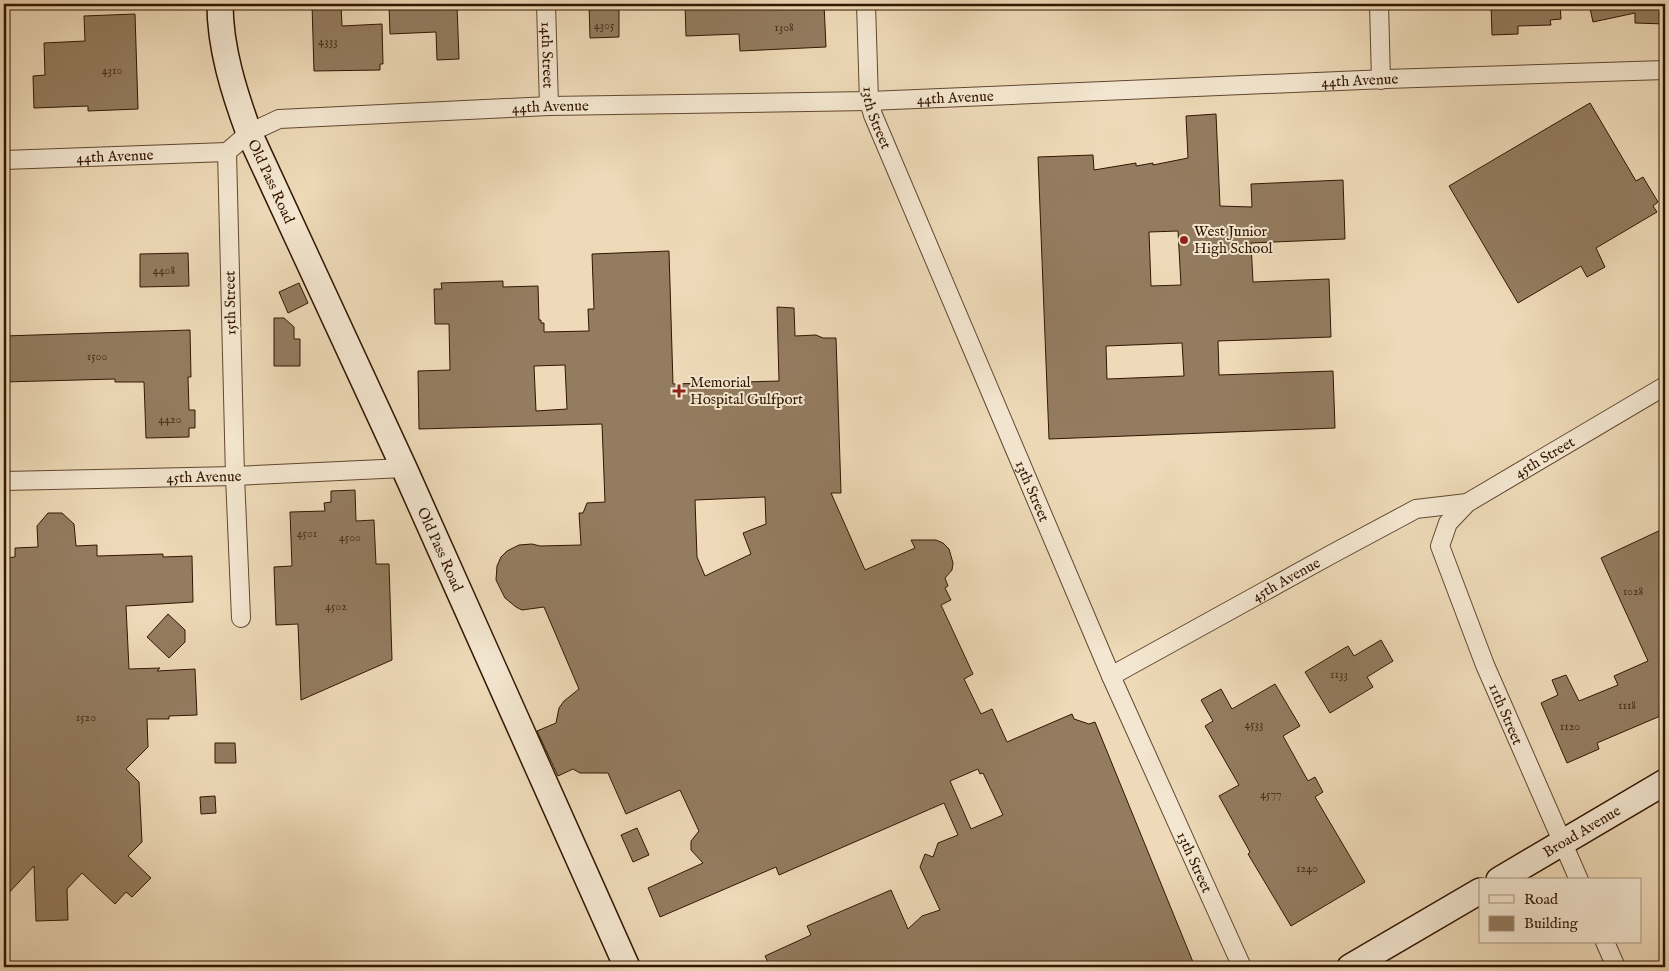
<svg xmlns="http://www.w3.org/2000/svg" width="1669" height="971" font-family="'IM FELL English',serif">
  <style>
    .building { fill: #947c60; stroke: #331601; fill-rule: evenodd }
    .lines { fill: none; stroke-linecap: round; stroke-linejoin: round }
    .minor-casing { stroke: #62472f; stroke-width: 20 }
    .secondary-casing { stroke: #331601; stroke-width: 28 }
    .minor { stroke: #f4e7d1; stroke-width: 18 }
    .secondary { stroke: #f4e7d1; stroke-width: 25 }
    .poi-dot { fill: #8f2418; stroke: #f4e7d1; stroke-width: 2 }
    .labels { text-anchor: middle; stroke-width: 4; stroke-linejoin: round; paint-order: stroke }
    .number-label { font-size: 12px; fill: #4b3019 }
    .street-label { font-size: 15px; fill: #331601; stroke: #f4e7d1 }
    .poi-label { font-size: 15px; fill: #331601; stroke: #f4e7d1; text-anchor: start }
  </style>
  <rect width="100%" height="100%" fill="#eedab8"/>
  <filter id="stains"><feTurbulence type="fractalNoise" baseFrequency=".004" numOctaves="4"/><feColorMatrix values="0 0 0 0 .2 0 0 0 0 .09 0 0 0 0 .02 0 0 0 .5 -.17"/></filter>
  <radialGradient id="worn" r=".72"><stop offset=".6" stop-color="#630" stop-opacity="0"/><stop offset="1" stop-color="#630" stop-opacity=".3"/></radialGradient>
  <!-- building -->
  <g class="building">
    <path d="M 312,4 L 341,4 L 342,26 L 382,24 L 383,64 L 380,64 L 380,70 L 314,71 Z"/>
    <path d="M 389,4 L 423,4 L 423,6 L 457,5 L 459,59 L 437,60 L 436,32 L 390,34 Z"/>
    <path d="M 589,4 L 619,4 L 619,37 L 590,38 Z"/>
    <path d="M 685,4 L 824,4 L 826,47 L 740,51 L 739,34 L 686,36 Z"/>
    <path d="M 1491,4 L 1560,4 L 1561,19 L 1550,20 L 1551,25 L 1518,26 L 1518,34 L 1492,35 Z"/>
    <path d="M 1589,4 L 1665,4 L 1665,24 L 1635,23 L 1635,13 L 1593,22 Z"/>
    <path d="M 135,14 L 138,109 L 88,111 L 88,106 L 34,108 L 33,76 L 45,75 L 44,43 L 85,41 L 84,16 Z"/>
    <path d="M 1590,103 L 1636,181 L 1643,177 L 1658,202 L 1653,206 L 1657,212 L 1596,248 L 1605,267 L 1587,277 L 1581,266 L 1518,303 L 1449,186 Z"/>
    <path d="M 1216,114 L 1220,206 L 1252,207 L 1251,184 L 1343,180 L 1345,239 L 1251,243 L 1253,282 L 1329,279 L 1331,337 L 1218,341 L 1219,375 L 1333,371 L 1335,428 L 1049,439 L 1038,157 L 1093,155 L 1094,170 L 1136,163 L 1136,166 L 1153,163 L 1153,165 L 1188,158 L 1186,116 ZM 1178,231 L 1181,285 L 1151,286 L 1149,232 ZM 1182,343 L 1184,376 L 1107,379 L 1106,346 Z"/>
    <path d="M 669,251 L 673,384 L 779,381 L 777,307 L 794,308 L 795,336 L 816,335 L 823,338 L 836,338 L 841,493 L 831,493 L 865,570 L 915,548 L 911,540 L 936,540 L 943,543 L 949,549 L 953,563 L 952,570 L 945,578 L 948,586 L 945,588 L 951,600 L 941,605 L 973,674 L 964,679 L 981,714 L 992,709 L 1007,742 L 1072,714 L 1074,719 L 1089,724 L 1095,722 L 1195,967 L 770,967 L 765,956 L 811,935 L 807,926 L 891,890 L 908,929 L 922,916 L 940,910 L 920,867 L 925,854 L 933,857 L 938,843 L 958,835 L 944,803 L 779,875 L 776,867 L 660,917 L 648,888 L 703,863 L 691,850 L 691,841 L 699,831 L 680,790 L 626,814 L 608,773 L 580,773 L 573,769 L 558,776 L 537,731 L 556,723 L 559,708 L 564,701 L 579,689 L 544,607 L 522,610 L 516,607 L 505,598 L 496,580 L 497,566 L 501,557 L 507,551 L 519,545 L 532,544 L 540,546 L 581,545 L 579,513 L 583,513 L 587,503 L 605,502 L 602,424 L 419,429 L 418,371 L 450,370 L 449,324 L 435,324 L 434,289 L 442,289 L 441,283 L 503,281 L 503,287 L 538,286 L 539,320 L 541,320 L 541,323 L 544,323 L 544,332 L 589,331 L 588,309 L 594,309 L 592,254 ZM 565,365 L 567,409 L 536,411 L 534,366 ZM 765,497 L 766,524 L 743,533 L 751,554 L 705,576 L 697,557 L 695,500 ZM 978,769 L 980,774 L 983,773 L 1003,815 L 971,829 L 950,781 Z"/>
    <path d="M 188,253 L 189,286 L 140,287 L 140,254 Z"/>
    <path d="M 299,283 L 308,303 L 288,313 L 279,292 Z"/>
    <path d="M 274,318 L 284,318 L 294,327 L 294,339 L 300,339 L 300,366 L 274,366 Z"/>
    <path d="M 190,330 L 191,377 L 188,377 L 189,410 L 195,410 L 195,428 L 189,428 L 189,437 L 146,438 L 144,382 L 115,382 L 115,379 L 4,382 L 4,336 Z"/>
    <path d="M 355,490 L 356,521 L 374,520 L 376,564 L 389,564 L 392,660 L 301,700 L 298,624 L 276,625 L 274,567 L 292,566 L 290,512 L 325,511 L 324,503 L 331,502 L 331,491 Z"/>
    <path d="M 48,513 L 62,513 L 74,524 L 76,546 L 97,545 L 97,556 L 163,554 L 163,557 L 192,556 L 193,602 L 126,606 L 129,669 L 160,668 L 157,671 L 195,669 L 197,715 L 169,716 L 169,719 L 147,719 L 148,747 L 126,769 L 139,782 L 142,842 L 128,856 L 151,878 L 132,897 L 126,892 L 115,904 L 82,873 L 67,889 L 68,920 L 36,921 L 34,866 L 4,898 L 4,558 L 15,557 L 15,548 L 38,547 L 37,526 Z"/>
    <path d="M 1665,528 L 1665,714 L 1597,743 L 1599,749 L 1567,763 L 1541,703 L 1558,695 L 1552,680 L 1566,675 L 1579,701 L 1618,685 L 1614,676 L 1648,661 L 1601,558 Z"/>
    <path d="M 168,614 L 185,630 L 185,642 L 169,658 L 147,637 Z"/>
    <path d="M 1381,640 L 1393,661 L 1367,677 L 1373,687 L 1330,713 L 1305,672 L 1348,646 L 1354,656 Z"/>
    <path d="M 1275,684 L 1300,726 L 1283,736 L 1308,781 L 1315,777 L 1323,792 L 1315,797 L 1365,882 L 1291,926 L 1248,854 L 1250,852 L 1219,796 L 1239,785 L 1205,726 L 1213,721 L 1201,700 L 1221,689 L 1232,709 Z"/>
    <path d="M 215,743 L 235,743 L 236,763 L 215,763 Z"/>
    <path d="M 215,796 L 216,813 L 201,814 L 200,797 Z"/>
    <path d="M 637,828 L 649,855 L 633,862 L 621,835 Z"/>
  </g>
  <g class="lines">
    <!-- minor casing -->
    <g class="minor-casing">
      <g id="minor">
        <path id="s1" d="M 546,4 L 549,106"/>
        <path id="s2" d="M 866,4 L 869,101 L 873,115 L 1111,676 L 1242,967"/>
        <path d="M 1379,4 L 1381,80"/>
        <path id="s3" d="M 4,160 L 227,152"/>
        <path id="s4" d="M 4,481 L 235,476 L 404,468"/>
        <path id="s5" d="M 241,618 L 235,476 L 227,152 L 249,133 L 279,119 L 549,106 L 869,101 L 1386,79 L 1665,70"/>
        <path id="s6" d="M 1111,676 L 1332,554 L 1416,509 L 1467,503"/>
        <path id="s7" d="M 1579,880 L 1485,665 L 1440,546 L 1448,523 L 1467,503 L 1665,386"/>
        <path d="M 1605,942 L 1616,967"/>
      </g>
    </g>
    <!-- secondary casing -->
    <g class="secondary-casing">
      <g id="secondary">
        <path id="s8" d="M 220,4 C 220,48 234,92 249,133 L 404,468 L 627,967"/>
        <path id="s9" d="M 1499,880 L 1665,782"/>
        <path d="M 1350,967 L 1480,891"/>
      </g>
    </g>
    <!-- minor -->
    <use href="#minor" class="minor"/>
    <!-- secondary -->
    <use href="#secondary" class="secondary"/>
  </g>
  <!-- markers -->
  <g class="poi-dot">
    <circle cx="1184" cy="240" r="5"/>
    <path d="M676.5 383.5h5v5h5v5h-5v5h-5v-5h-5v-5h5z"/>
  </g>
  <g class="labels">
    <!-- number labels -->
    <g class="number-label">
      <text x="604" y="29">4305</text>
      <text x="784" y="31">1308</text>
      <text x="328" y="45">4333</text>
      <text x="112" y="74">4310</text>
      <text x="164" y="274">4408</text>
      <text x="97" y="360">1500</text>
      <text x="170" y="423">4420</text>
      <text x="307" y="537">4501</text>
      <text x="350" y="541">4500</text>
      <text x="1633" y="595">1028</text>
      <text x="336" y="610">4502</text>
      <text x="1339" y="678">1133</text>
      <text x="1627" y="709">1118</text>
      <text x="86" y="721">1520</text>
      <text x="1254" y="728">4533</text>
      <text x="1570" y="730">1120</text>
      <text x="1271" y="798">4577</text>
      <text x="1307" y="872">1240</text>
    </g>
    <!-- street labels -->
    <g class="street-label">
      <text dy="5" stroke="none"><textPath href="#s1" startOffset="51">14th Street</textPath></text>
      <text dy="5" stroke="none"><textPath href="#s5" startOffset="1610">44th Avenue</textPath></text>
      <text dy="5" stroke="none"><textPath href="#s5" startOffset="1205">44th Avenue</textPath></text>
      <text dy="5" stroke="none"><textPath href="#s5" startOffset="800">44th Avenue</textPath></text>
      <text dy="5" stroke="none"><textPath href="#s2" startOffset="115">13th Street</textPath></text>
      <text dy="5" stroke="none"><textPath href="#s3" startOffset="111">44th Avenue</textPath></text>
      <text dy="5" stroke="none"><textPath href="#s8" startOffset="186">Old Pass Road</textPath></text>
      <text transform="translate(230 303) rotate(-91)" y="5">15th Street</text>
      <text dy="5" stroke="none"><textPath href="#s7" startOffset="504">45th Street</textPath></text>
      <text dy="5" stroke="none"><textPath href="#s4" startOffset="200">45th Avenue</textPath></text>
      <text dy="5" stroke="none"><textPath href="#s2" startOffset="520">13th Street</textPath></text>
      <text dy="5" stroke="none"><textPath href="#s8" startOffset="591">Old Pass Road</textPath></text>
      <text dy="5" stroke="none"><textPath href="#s6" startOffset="200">45th Avenue</textPath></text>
      <text transform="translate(1506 714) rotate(67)" y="5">11th Street</text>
      <text dy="5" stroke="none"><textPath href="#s9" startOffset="96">Broad Avenue</textPath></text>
      <text dy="5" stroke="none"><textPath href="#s2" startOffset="925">13th Street</textPath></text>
    </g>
    <!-- poi labels -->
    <g class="poi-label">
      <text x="1194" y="236">West Junior<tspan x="1194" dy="17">High School</tspan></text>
      <text x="690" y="387">Memorial<tspan x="690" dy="17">Hospital Gulfport</tspan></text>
    </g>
  </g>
  <!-- margin -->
  <rect width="1669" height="971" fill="none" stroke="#eedab8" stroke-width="20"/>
  <rect x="5" y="5" width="1659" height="961" fill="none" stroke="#331601" stroke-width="2.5"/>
  <rect x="10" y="10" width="1649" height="951" fill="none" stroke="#331601"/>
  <!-- legend -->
  <rect x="1479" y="878" width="162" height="65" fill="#f4e7d1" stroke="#a7937e"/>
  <rect x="1489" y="895" width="25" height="8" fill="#f4e7d1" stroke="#a7937e"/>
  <text x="1524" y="904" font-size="15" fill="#331601">Road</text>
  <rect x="1489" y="916" width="25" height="15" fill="#947c60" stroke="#a7937e"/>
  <text x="1524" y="928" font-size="15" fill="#331601">Building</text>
  <rect width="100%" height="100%" filter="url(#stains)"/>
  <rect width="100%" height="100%" fill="url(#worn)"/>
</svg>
